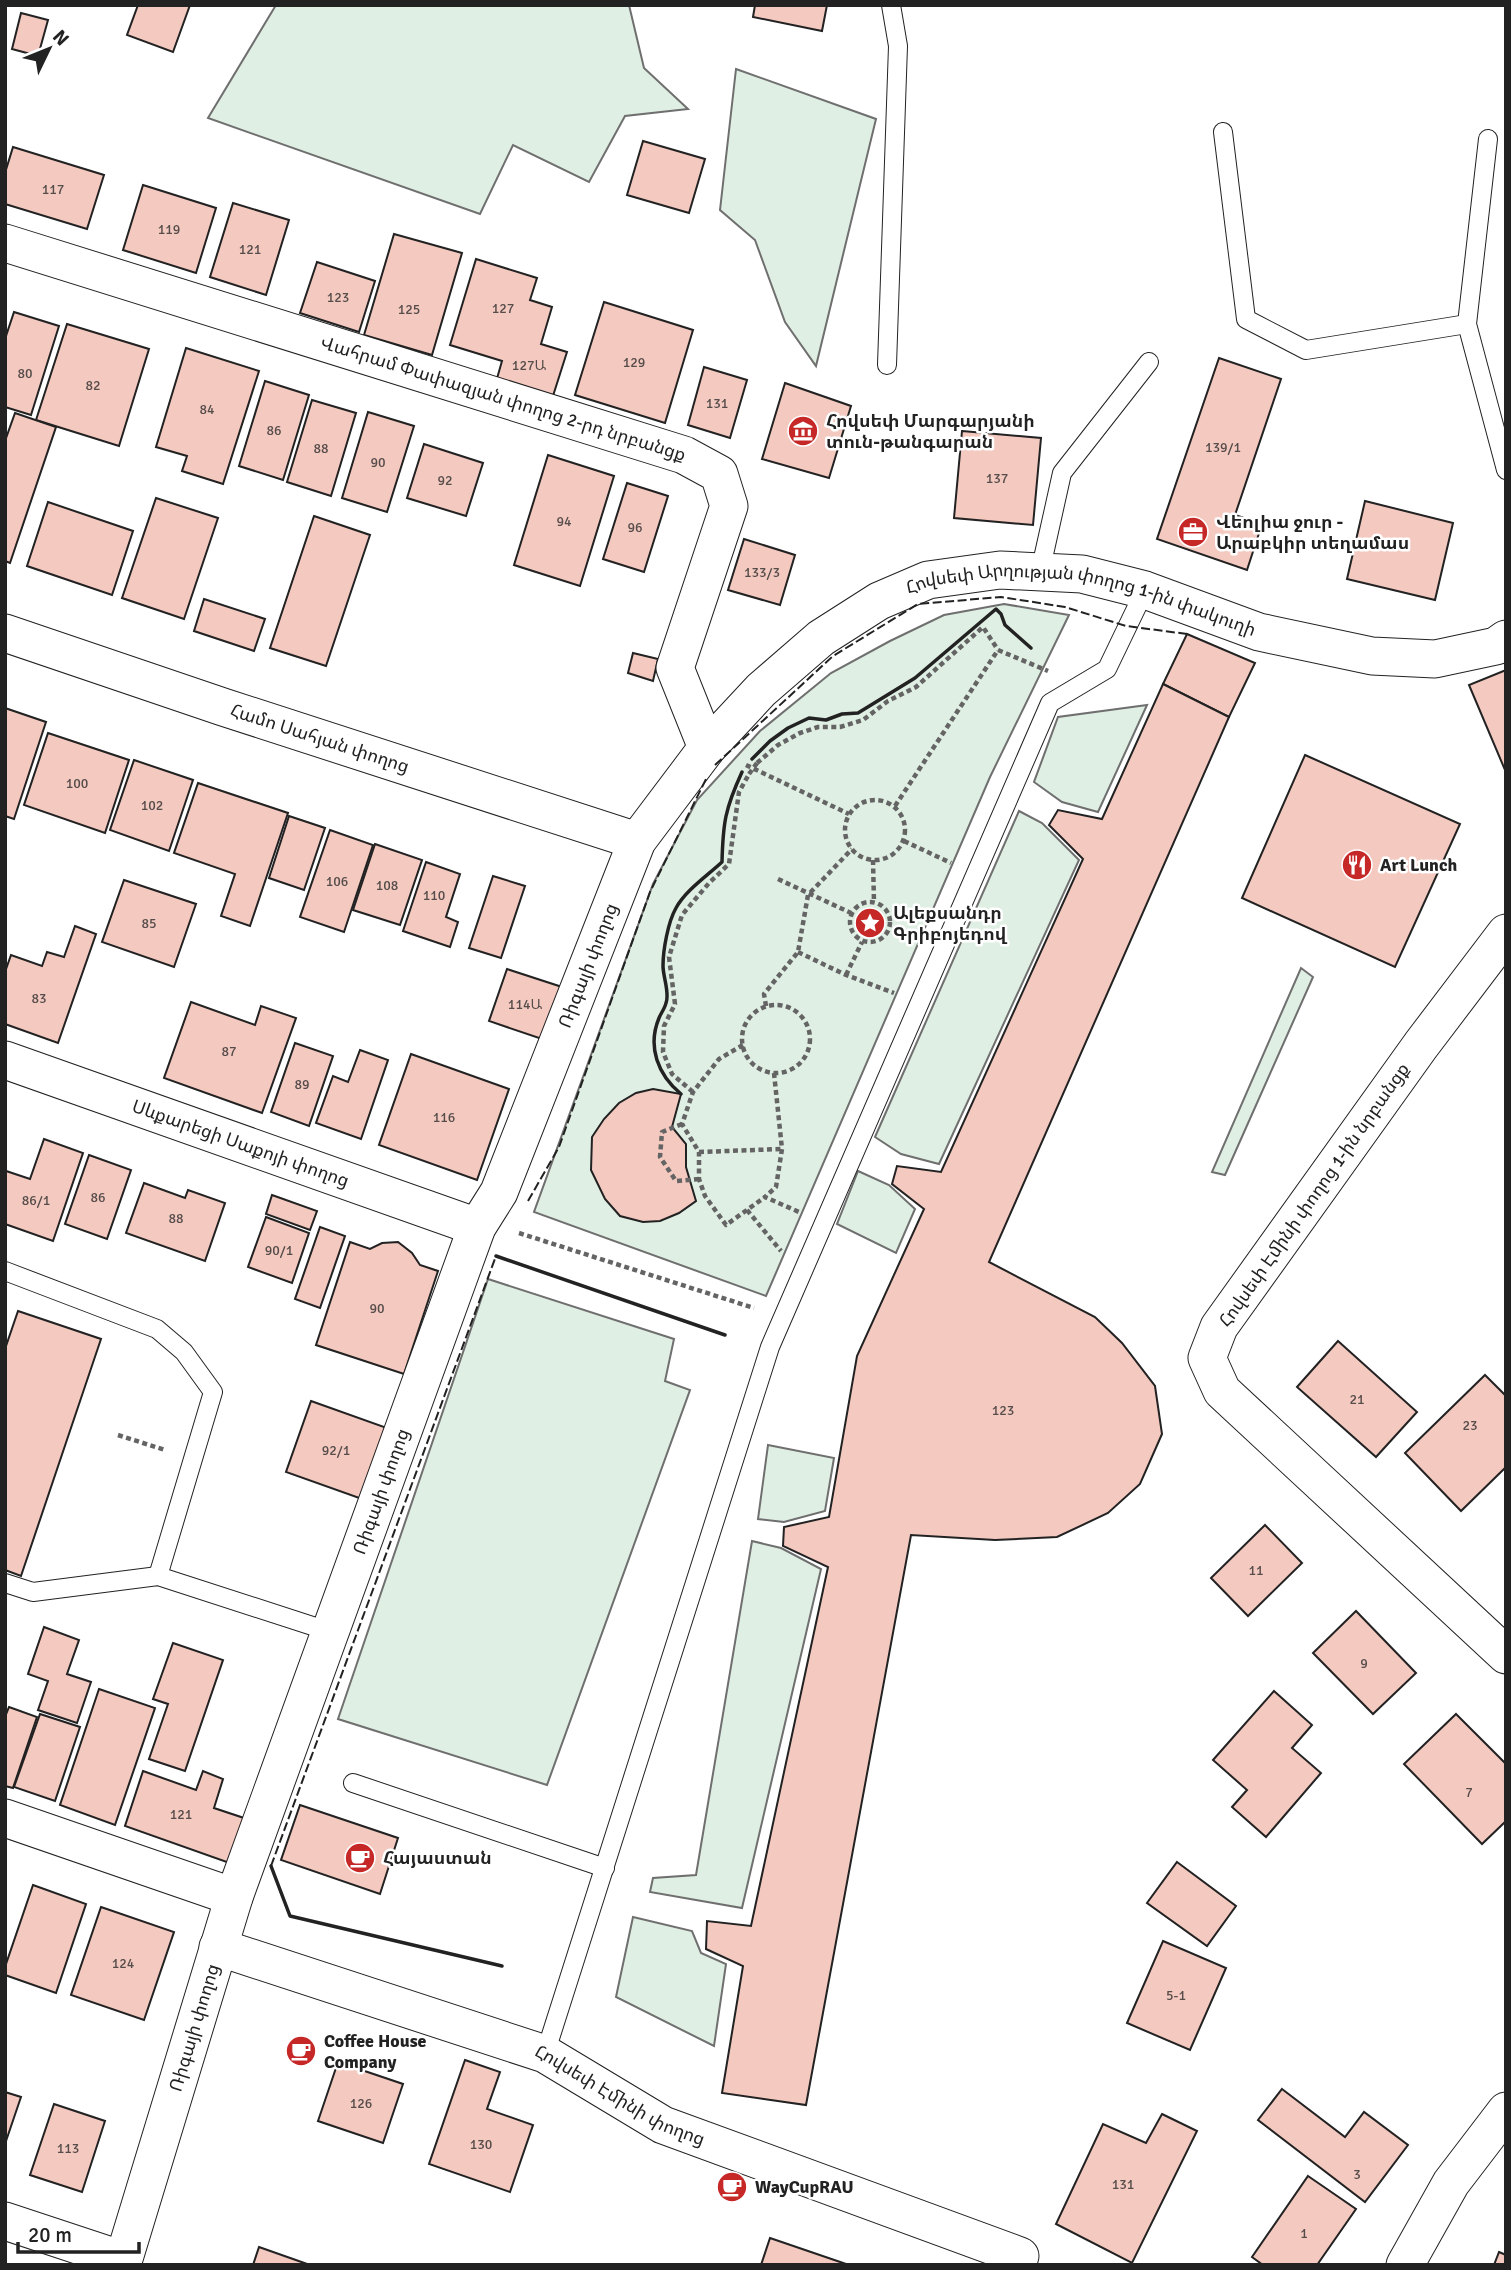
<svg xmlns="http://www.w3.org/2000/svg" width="1511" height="2270" font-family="Signika,'Noto Sans Armenian',sans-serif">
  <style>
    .green { fill: #e0efe3; stroke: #6f6f6f; stroke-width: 2 }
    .building { fill: #f3c9c0; stroke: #222; stroke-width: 2 }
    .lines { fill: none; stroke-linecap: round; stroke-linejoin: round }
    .lane-casing { stroke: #222; stroke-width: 20 }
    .street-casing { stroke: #222; stroke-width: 39 }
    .path { stroke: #646464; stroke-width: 4.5; stroke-dasharray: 5 3.5; stroke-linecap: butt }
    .lane { stroke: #fff; stroke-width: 18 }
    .street { stroke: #fff; stroke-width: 37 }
    .path-bridge { stroke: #646464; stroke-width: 4.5; stroke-dasharray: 5 3.5; stroke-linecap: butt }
    .fence { stroke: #222; stroke-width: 2; stroke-dasharray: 9 3.5; stroke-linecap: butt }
    .wall { stroke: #222; stroke-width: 3.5 }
    .labels { text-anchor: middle; stroke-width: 5; stroke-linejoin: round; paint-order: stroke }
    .number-label { font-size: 14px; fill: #564c4a }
    .street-label { font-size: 18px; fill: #222; stroke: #fff }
    .poi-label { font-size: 18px; font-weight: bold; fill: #222; stroke: #fff; text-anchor: start }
  </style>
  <rect width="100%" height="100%" fill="#fff"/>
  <!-- green -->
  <g class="green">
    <path d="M 276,5 L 629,5 L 644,68 L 688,109 L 625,116 L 589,182 L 513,145 L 480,214 L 208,118 Z"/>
    <path d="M 736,69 L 876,119 L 816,366 L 785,322 L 755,240 L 720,210 Z"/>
    <path d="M 1004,604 L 1069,615 L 990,777 L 766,1296 L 534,1212 L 653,884 L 697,800 L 760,731 L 831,673 L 890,641 L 944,615 Z"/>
    <path d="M 1147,705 L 1098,812 L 1062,802 L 1034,782 L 1058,717 Z"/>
    <path d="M 1019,811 L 1042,823 L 1079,860 L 939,1164 L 901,1154 L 875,1137 Z"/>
    <path d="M 1301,968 L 1313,977 L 1225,1175 L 1212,1172 Z"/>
    <path d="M 858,1171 L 889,1185 L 915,1209 L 896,1253 L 837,1224 Z"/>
    <path d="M 488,1279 L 674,1339 L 665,1381 L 690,1390 L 547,1785 L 338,1719 Z"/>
    <path d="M 768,1445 L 834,1458 L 825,1511 L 784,1522 L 758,1519 Z"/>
    <path d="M 752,1541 L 781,1548 L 821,1569 L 742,1908 L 650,1892 L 653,1878 L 696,1875 Z"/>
    <path d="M 633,1917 L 692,1931 L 701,1953 L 726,1964 L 714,2046 L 616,1997 Z"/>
  </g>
  <!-- building -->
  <g class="building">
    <path d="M 138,5 L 190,5 L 173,52 L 127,35 Z"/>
    <path d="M 755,5 L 827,5 L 822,31 L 753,17 Z"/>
    <path d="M 21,13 L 48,20 L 38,56 L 12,49 Z"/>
    <path d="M 643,141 L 705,159 L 689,213 L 627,195 Z"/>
    <path d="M 13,147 L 104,175 L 87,229 L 5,204 L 5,173 Z"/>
    <path d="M 143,185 L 216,208 L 196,273 L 123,250 Z"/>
    <path d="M 233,203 L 289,220 L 266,295 L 210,277 Z"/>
    <path d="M 394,234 L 462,253 L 432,355 L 364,335 Z"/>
    <path d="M 476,259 L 537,278 L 530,300 L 552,307 L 541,344 L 567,352 L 552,399 L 496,382 L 502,361 L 450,345 Z"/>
    <path d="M 317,262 L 375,281 L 359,332 L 300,313 Z"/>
    <path d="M 604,302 L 693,330 L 665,423 L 575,395 Z"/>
    <path d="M 14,312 L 59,326 L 31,415 L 5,407 L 5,339 Z"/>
    <path d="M 67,324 L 149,349 L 119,446 L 36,420 Z"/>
    <path d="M 186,348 L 259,371 L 223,484 L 182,471 L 187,456 L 156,447 Z"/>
    <path d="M 1219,358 L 1281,379 L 1235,515 L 1262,524 L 1247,570 L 1157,539 Z"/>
    <path d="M 704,367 L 747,380 L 730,438 L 688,425 Z"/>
    <path d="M 265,381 L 309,395 L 283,480 L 239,466 Z"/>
    <path d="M 785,383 L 851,406 L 829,478 L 762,459 Z"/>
    <path d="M 312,400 L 356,413 L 331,496 L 287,482 Z"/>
    <path d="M 368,412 L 414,426 L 387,512 L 342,498 Z"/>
    <path d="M 15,413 L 56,427 L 10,563 L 5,561 L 5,441 Z"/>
    <path d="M 962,431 L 1041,438 L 1033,525 L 954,518 Z"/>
    <path d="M 424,444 L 483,463 L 466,516 L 407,498 Z"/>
    <path d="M 548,455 L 614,476 L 580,586 L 514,565 Z"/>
    <path d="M 627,483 L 668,496 L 644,572 L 603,559 Z"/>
    <path d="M 156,498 L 218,518 L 184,619 L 122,598 Z"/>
    <path d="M 1365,501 L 1453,523 L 1435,600 L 1347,579 Z"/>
    <path d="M 48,502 L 133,531 L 112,595 L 27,566 Z"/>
    <path d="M 314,516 L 370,535 L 326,666 L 270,648 Z"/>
    <path d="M 744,539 L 795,555 L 780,605 L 728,590 Z"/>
    <path d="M 204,599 L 265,619 L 254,651 L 194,631 Z"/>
    <path d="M 1187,634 L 1255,663 L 1229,717 L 1163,684 Z"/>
    <path d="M 633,653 L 658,659 L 653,681 L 628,673 Z"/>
    <path d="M 1506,670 L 1506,770 L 1505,770 L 1469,685 Z"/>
    <path d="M 1163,684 L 1229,717 L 989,1262 L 1095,1317 L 1122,1343 L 1155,1386 L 1162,1434 L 1140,1484 L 1108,1513 L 1057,1537 L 995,1540 L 911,1535 L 806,2105 L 722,2093 L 743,1966 L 706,1949 L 707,1921 L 751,1926 L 828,1567 L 783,1546 L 784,1527 L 829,1517 L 857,1356 L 924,1209 L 892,1184 L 897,1166 L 941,1172 L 1083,859 L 1049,825 L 1058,810 L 1102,819 Z"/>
    <path d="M 5,708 L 46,722 L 14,819 L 5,816 Z"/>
    <path d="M 48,733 L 129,760 L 105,833 L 24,805 Z"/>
    <path d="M 1305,755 L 1460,824 L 1395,967 L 1242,898 Z"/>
    <path d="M 134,760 L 193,780 L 169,851 L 110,830 Z"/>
    <path d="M 198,783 L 288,813 L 250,926 L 221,916 L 235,874 L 174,853 Z"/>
    <path d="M 289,816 L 325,828 L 304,890 L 269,878 Z"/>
    <path d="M 330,830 L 373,845 L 344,932 L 300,917 Z"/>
    <path d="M 375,844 L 422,860 L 400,925 L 353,910 Z"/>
    <path d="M 426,862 L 460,874 L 446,917 L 458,922 L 450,947 L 403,931 Z"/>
    <path d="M 493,876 L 525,886 L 501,958 L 469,948 Z"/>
    <path d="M 124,880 L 196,904 L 174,967 L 102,942 Z"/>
    <path d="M 75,926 L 96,934 L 58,1043 L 5,1024 L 5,972 L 11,955 L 42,966 L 47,952 L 64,957 Z"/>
    <path d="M 507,969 L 562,987 L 545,1040 L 489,1021 Z"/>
    <path d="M 191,1002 L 255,1025 L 261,1006 L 296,1018 L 262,1113 L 164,1078 Z"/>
    <path d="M 295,1043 L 333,1056 L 309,1126 L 271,1112 Z"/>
    <path d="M 360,1050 L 388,1060 L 361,1139 L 316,1123 L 333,1076 L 348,1082 Z"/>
    <path d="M 411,1054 L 509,1089 L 477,1180 L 379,1145 Z"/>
    <path d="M 653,1089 L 681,1094 L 672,1127 L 686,1144 L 686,1167 L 696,1201 L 679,1213 L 660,1221 L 643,1222 L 620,1216 L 605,1199 L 591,1170 L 592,1137 L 604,1119 L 619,1103 L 636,1093 Z"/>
    <path d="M 44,1139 L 83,1153 L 53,1241 L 5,1224 L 6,1171 L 30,1179 Z"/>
    <path d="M 89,1155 L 131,1170 L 107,1239 L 65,1224 Z"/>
    <path d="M 144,1183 L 185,1198 L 188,1190 L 225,1203 L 205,1261 L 126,1233 Z"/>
    <path d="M 272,1195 L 317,1211 L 310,1230 L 266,1214 Z"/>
    <path d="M 266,1217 L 309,1233 L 292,1283 L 248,1267 Z"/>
    <path d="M 320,1227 L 345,1236 L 320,1308 L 295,1299 Z"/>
    <path d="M 350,1242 L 370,1249 L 382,1243 L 398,1242 L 412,1253 L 420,1265 L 438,1271 L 404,1374 L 316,1345 Z"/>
    <path d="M 18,1311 L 101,1339 L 21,1576 L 5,1570 L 5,1349 Z"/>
    <path d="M 1338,1341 L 1417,1412 L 1376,1457 L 1297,1387 Z"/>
    <path d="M 1485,1375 L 1506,1396 L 1506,1467 L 1461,1511 L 1405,1453 Z"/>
    <path d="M 311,1401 L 387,1428 L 362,1499 L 286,1472 Z"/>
    <path d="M 1265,1525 L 1302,1563 L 1248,1616 L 1211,1578 Z"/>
    <path d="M 1356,1611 L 1416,1673 L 1373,1714 L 1313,1653 Z"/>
    <path d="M 44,1627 L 79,1640 L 67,1674 L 91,1682 L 77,1723 L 38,1710 L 48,1681 L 28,1674 Z"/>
    <path d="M 173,1643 L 223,1660 L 185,1771 L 149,1759 L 168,1704 L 153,1699 Z"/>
    <path d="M 99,1689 L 155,1708 L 115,1825 L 60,1805 Z"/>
    <path d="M 1274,1691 L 1312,1725 L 1292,1748 L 1321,1773 L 1266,1837 L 1232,1807 L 1247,1790 L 1213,1760 Z"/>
    <path d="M 9,1707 L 37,1717 L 13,1788 L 5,1786 L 5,1717 Z"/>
    <path d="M 40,1714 L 80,1727 L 55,1801 L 14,1787 Z"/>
    <path d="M 1456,1714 L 1506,1764 L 1506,1821 L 1482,1844 L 1404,1764 Z"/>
    <path d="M 143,1771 L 196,1790 L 203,1771 L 223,1779 L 214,1808 L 253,1821 L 238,1866 L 125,1826 Z"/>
    <path d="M 300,1805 L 398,1838 L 380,1894 L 281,1860 Z"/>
    <path d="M 1177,1862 L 1236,1906 L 1207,1946 L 1147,1903 Z"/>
    <path d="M 33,1885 L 86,1904 L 56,1993 L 5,1975 L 5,1967 Z"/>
    <path d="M 101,1907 L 174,1932 L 144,2020 L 71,1995 Z"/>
    <path d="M 1163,1941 L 1226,1968 L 1190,2050 L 1127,2023 Z"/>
    <path d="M 465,2060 L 500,2072 L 487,2109 L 533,2125 L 510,2192 L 429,2164 Z"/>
    <path d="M 338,2062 L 403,2084 L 383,2143 L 318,2121 Z"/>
    <path d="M 1282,2089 L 1345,2137 L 1364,2112 L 1408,2145 L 1365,2202 L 1258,2120 Z"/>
    <path d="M 5,2092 L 21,2097 L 5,2144 Z"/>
    <path d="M 54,2104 L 105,2121 L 82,2192 L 30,2175 Z"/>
    <path d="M 1162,2114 L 1197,2131 L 1132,2263 L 1056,2224 L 1103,2124 L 1146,2143 Z"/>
    <path d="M 1308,2176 L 1356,2209 L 1317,2265 L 1263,2265 L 1252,2257 Z"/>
    <path d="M 770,2238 L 849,2265 L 761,2265 Z"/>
    <path d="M 259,2247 L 310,2265 L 253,2265 Z"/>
    <path d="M 1499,2252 L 1506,2255 L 1506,2265 L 1494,2265 Z"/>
  </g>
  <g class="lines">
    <!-- lane casing -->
    <g class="lane-casing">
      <g id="lane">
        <path d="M 1223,132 L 1246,319 L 1306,350 L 1467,324"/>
        <path d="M 1488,139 L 1467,324 L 1506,470"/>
        <path d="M 887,365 L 898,46 L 891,5"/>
        <path d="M 1040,572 L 1062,473 L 1149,362"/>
        <path d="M 5,1271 L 157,1329 L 184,1352 L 213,1392 L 158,1576"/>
        <path d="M 5,1583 L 33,1592 L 158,1576 L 331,1632"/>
        <path d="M 353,1783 L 605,1868"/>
        <path d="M 545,2054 L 770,1347 L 1050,703 L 1107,669 L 1145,590"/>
      </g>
    </g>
    <!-- street casing -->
    <g class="street-casing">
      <g id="street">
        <path id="s1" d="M 5,243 L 684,455 L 719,474 L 729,506 L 675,668 L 707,748"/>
        <path id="s2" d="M 5,633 L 223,707 L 637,841"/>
        <path d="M 1506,933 L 1421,1045 L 1219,1327 L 1207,1358 L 1222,1391 L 1506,1655"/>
        <path id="s3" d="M 5,1060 L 477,1227"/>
        <path d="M 5,1818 L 234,1897"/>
        <path id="s4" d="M 218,1947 L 545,2054 L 663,2125 L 1020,2256"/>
        <path d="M 5,2221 L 123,2260"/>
        <path id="s5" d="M 122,2265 L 234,1897 L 477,1227 L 499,1192 L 637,841 L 707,748 L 761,690 L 821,638 L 879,601 L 928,580 L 1000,570 L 1082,574 L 1145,590 L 1259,632 L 1372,656 L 1435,659 L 1496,646 L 1506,639"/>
        <path d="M 1405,2265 L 1451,2183 L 1506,2111"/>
      </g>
    </g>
    <!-- path -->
    <g class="path">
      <path d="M 757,763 L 778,745 L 800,733 L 818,727 L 840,727 L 863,720 L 888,701 L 916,687 L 983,627 L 998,650"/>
      <path d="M 746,765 L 849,814"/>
      <circle cx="875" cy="830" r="30"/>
      <path d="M 895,806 L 998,650 L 1048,671"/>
      <path d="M 904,841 L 951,863"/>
      <path d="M 873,860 L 874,902"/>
      <path d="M 778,879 L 851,913"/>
      <circle cx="870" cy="922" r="20"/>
      <path d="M 798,952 L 846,975 L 894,993"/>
      <path d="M 846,975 L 862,942"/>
      <circle cx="776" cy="1039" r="34"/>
      <path d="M 766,1006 L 764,994 L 798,952 L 808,895 L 852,849"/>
      <path d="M 743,1045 L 719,1059 L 693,1092 L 682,1124 L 699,1152 L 699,1179 L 705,1196 L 726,1225 L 765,1197"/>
      <path d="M 774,1073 L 782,1149 L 776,1187 L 765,1197 L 799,1212"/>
      <path d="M 693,1092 L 672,1074 L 663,1052 L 664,1026 L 675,1004 L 669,957 L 682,915 L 709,883 L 729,864 L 739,792 L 749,774"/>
      <path d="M 682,1124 L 662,1132 L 660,1157 L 676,1181 L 699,1179"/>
      <path d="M 699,1152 L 782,1149"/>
      <path d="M 747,1210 L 781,1251"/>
      <path d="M 519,1233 L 754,1308"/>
      <path d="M 118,1435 L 165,1450"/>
    </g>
    <!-- lane -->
    <use href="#lane" class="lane"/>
    <!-- street -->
    <use href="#street" class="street"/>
    <!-- path-bridge -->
    <path class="path-bridge" d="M 749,774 L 757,763"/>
    <!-- fence -->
    <g class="fence">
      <path d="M 715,765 L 833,656 L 918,604 L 1001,597 L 1065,607 L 1126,626 L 1187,634"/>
      <path d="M 528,1201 L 559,1147 L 650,892 L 707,777"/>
      <path d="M 271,1866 L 496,1256"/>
    </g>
    <!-- wall -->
    <g class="wall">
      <path d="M 752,759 L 770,741 L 788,728 L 809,718 L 826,720 L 842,714 L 858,713 L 915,678 L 996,609 L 1001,614 L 1005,625 L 1031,648"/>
      <path d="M 681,1094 C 658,1075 647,1047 659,1018 C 661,1013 665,1008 666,1003 C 670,993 663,977 663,966 C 663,950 668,922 676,908 C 686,890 707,876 722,862 C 723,823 725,809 742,772"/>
      <path d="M 496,1256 L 725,1335"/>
      <path d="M 271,1866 L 290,1916 L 502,1966"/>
    </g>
  </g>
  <!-- icons -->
  <defs>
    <g id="museum-disc" transform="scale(1.575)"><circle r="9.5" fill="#c62828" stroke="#fff"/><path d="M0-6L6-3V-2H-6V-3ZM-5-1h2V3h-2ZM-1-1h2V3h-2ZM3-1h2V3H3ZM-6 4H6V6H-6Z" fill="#fff"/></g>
    <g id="office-disc" transform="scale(1.575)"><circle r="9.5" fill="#c62828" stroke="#fff"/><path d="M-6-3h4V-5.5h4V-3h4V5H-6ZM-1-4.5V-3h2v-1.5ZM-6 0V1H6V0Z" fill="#fff"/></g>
    <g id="restaurant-disc" transform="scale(1.575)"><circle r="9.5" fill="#c62828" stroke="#fff"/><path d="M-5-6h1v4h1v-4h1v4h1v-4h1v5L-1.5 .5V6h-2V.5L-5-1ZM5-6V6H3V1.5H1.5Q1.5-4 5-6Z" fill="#fff"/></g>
    <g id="sight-disc" transform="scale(1.575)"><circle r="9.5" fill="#c62828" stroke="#fff"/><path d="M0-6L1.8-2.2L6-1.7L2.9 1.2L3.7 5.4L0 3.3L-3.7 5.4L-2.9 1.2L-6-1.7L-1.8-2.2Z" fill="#fff"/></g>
    <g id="cafe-disc" transform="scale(1.575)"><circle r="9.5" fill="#c62828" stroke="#fff"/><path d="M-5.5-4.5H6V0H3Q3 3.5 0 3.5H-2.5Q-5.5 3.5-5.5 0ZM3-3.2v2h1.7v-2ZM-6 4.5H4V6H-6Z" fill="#fff"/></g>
  </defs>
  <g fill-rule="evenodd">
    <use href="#museum-disc" x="803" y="431"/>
    <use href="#office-disc" x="1193" y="532"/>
    <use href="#restaurant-disc" x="1357" y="865"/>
    <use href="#sight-disc" x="870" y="923"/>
    <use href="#cafe-disc" x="360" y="1858"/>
    <use href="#cafe-disc" x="301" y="2051"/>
    <use href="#cafe-disc" x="732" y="2187"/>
  </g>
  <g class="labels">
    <!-- number labels -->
    <g class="number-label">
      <text x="53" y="194">117</text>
      <text x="169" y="234">119</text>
      <text x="250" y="254">121</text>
      <text x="338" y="302">123</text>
      <text x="503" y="313">127</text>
      <text x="409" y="314">125</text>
      <text x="634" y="367">129</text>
      <text x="529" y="370">127Ա</text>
      <text x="25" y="378">80</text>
      <text x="93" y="390">82</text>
      <text x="717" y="408">131</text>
      <text x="207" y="414">84</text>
      <text x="274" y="435">86</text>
      <text x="1223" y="452">139/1</text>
      <text x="321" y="453">88</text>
      <text x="378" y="467">90</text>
      <text x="997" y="483">137</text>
      <text x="445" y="485">92</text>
      <text x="564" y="526">94</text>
      <text x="635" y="532">96</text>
      <text x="762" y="577">133/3</text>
      <text x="77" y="788">100</text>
      <text x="152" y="810">102</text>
      <text x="337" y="886">106</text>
      <text x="387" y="890">108</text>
      <text x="434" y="900">110</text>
      <text x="149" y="928">85</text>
      <text x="39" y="1003">83</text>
      <text x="525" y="1009">114Ա</text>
      <text x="229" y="1056">87</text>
      <text x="302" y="1089">89</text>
      <text x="444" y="1122">116</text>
      <text x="98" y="1202">86</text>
      <text x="36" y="1205">86/1</text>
      <text x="176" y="1223">88</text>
      <text x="279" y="1255">90/1</text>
      <text x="377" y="1313">90</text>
      <text x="1357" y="1404">21</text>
      <text x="1003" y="1415">123</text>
      <text x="1470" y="1430">23</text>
      <text x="336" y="1455">92/1</text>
      <text x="1256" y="1575">11</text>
      <text x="1364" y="1668">9</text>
      <text x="1469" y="1797">7</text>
      <text x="181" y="1819">121</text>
      <text x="123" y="1968">124</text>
      <text x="1176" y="2000">5-1</text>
      <text x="361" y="2108">126</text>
      <text x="481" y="2149">130</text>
      <text x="68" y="2153">113</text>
      <text x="1357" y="2179">3</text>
      <text x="1123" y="2189">131</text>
      <text x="1304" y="2238">1</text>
    </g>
    <!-- street labels -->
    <g class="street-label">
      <text dy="6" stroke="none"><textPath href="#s1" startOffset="522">Վահրամ Փափազյան փողոց 2-րդ նրբանցք</textPath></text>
      <text dy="6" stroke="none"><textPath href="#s5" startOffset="2070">Հովսեփ Արղության փողոց 1-ին փակուղի</textPath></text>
      <text dy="6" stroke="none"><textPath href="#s2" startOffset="332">Համո Սահյան փողոց</textPath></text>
      <text dy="6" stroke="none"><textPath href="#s5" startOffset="1382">Ռիգայի փողոց</textPath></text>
      <text dy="6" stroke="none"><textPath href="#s3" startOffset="250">Սևքարեցի Սաքոյի փողոց</textPath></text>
      <text transform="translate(1314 1195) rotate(-55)" y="6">Հովսեփ Էմինի փողոց 1-ին նրբանցք</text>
      <text dy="6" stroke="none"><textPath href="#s5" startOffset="816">Ռիգայի փողոց</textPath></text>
      <text dy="6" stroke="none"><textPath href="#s5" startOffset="248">Ռիգայի փողոց</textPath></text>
      <text dy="6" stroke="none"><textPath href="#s4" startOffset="430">Հովսեփ Էմինի փողոց</textPath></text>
    </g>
    <!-- poi labels -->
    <g class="poi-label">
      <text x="826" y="427">Հովսեփ Մարգարյանի<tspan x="826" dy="21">տուն-թանգարան</tspan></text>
      <text x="1216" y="528">Վեոլիա ջուր -<tspan x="1216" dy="21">Արաբկիր տեղամաս</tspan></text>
      <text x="1380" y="871">Art Lunch</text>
      <text x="893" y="919">Ալեքսանդր<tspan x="893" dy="21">Գրիբոյեդով</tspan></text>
      <text x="383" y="1864">Հայաստան</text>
      <text x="324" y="2047">Coffee House<tspan x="324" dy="21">Company</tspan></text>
      <text x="755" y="2193">WayCupRAU</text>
    </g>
  </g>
  <!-- border -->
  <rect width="1511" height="2270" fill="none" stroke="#222222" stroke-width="14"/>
  <!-- north arrow -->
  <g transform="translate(49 49) rotate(47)" stroke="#ffffff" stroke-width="5" paint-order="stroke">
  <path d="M0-5L12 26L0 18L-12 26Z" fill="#222222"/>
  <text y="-10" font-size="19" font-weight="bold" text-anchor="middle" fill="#222222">N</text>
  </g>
  <!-- scale -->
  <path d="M18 2242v10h121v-10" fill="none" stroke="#222222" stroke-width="3.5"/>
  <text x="28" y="2242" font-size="21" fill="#222222" stroke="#ffffff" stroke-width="5" paint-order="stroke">20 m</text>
</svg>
